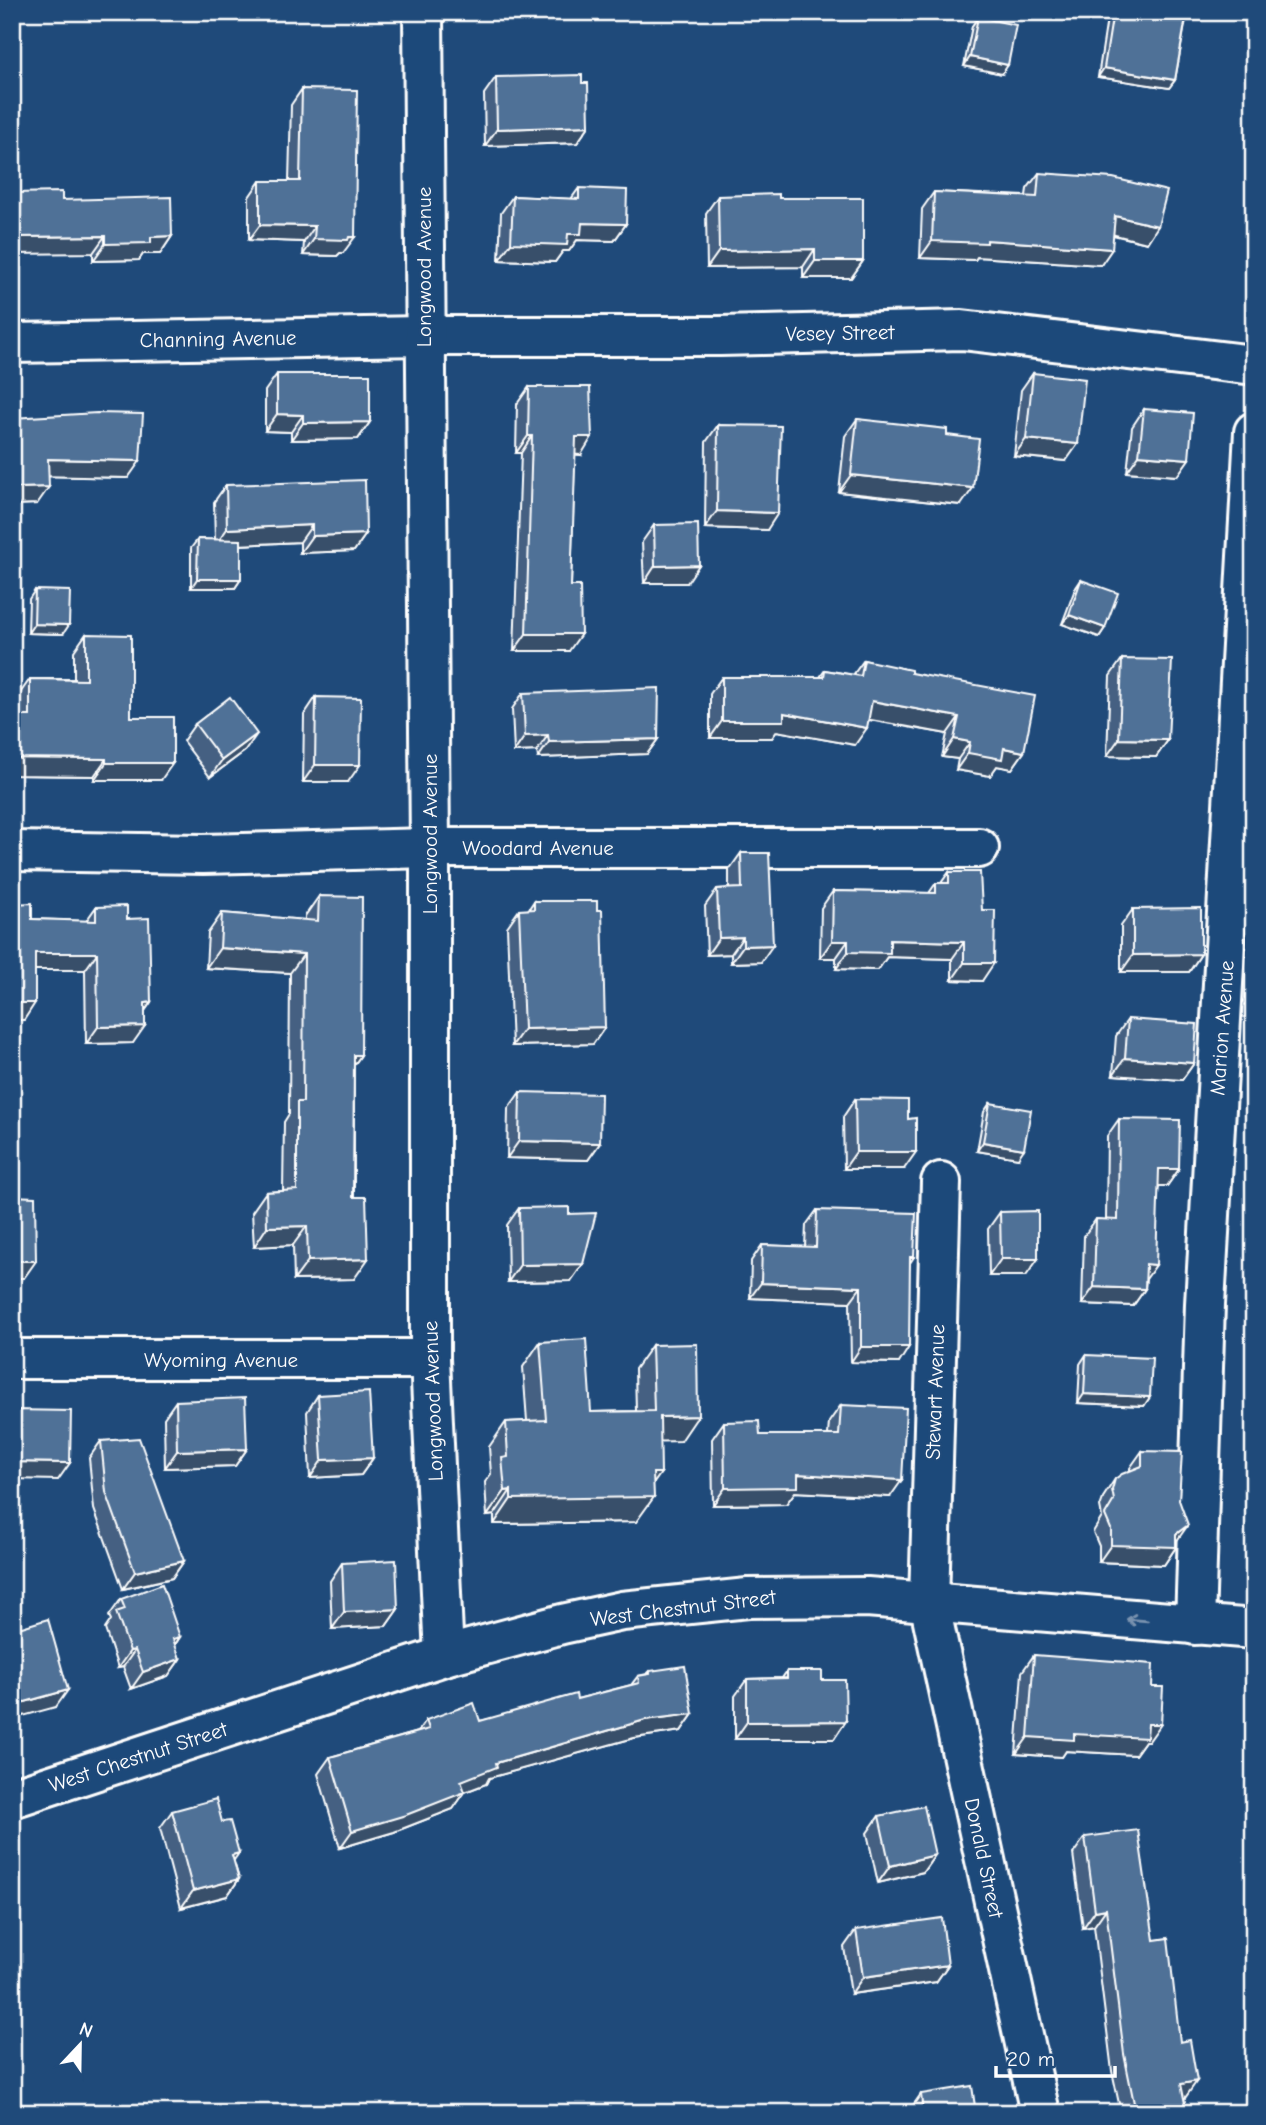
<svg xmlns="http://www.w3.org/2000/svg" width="1266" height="2125" font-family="'Comic Neue',sans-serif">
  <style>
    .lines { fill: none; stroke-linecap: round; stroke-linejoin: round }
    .minor-casing { stroke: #fff; stroke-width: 44 }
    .tertiary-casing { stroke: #fff; stroke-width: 44 }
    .secondary-casing { stroke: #fff; stroke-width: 44 }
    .minor { stroke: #1f4a7a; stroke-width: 38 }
    .tertiary { stroke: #1f4a7a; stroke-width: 38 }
    .secondary { stroke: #1f4a7a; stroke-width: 38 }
    .wall { fill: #456182; stroke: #fff; stroke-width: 2 }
    .shaded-wall { fill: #384f6a; stroke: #fff; stroke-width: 2 }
    .building { fill: #507197; stroke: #fff; stroke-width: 2 }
    .oneway { stroke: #7992af }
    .labels { text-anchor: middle; stroke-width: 5; stroke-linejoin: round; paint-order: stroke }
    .street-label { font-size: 21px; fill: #fff; stroke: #1f4a7a }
  </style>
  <rect width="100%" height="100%" fill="#1f4a7a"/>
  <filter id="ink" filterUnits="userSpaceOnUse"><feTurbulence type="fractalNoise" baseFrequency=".0143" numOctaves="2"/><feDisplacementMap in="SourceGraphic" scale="14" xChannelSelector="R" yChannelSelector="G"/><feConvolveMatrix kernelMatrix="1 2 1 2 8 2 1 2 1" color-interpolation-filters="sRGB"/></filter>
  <g filter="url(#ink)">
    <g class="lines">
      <!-- minor casing -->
      <g class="minor-casing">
        <g id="minor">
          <path d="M 12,343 L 424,336 L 720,336 L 962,330 L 1254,365"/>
          <path d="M 12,851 L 203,854 L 430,848 L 979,848"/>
          <path d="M 12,1359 L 430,1359"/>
          <path d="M 929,1602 L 941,1182"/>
          <path d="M 1195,1625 L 1205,1304 L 1254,432"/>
        </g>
      </g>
      <!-- tertiary casing -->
      <g class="tertiary-casing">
        <path id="tertiary" d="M 423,12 L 430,848 L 430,1359 L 444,1656"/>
      </g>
      <!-- secondary casing -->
      <g class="secondary-casing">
        <g id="secondary">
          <path d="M 929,1602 L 1040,2113"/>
          <path d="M 12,1798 L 444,1656 L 562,1624 L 622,1611 L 748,1598 L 867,1597 L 1254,1629"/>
        </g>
      </g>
      <!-- minor -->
      <use href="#minor" class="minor"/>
      <!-- tertiary -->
      <use href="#tertiary" class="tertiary"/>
      <!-- secondary -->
      <use href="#secondary" class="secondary"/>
    </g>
    <!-- wall -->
    <g class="wall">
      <path d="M 1108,12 L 1247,12 L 1245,16 L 1226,13 L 1222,19 L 1187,14 L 1175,80 L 1169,88 L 1098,77 Z"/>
      <path d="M 978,17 L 1002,74 L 964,66 L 972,26 Z"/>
      <path d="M 496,77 L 582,83 L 589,126 L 577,143 L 485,146 L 484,94 Z"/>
      <path d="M 302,89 L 343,253 L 340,253 L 337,256 L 303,255 L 304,242 L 249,240 L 249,197 L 260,181 L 289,181 L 291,105 Z"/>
      <path d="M 1039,173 L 1147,243 L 1113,235 L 1101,265 L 977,257 L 975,260 L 920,258 L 922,209 L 934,192 L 1026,196 L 1027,189 Z"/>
      <path d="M 579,188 L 626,224 L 614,241 L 577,240 L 569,251 L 563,251 L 555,262 L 499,260 L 501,213 L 513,196 L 571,199 Z"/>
      <path d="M 718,196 L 779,198 L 863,261 L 851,278 L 803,278 L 803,267 L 707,268 L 706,213 Z"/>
      <path d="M 62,200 L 172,236 L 160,254 L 143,254 L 139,260 L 93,261 L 93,253 Z"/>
      <path d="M 1033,373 L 1066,461 L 1014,456 L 1021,390 Z"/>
      <path d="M 277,374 L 370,422 L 358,439 L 291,440 L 291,432 L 265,431 L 265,391 Z"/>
      <path d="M 529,387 L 581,455 L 575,454 L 569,651 L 514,651 L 521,453 L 516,453 L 517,404 Z"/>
      <path d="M 1144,409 L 1177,476 L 1127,472 L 1132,427 Z"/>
      <path d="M 12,418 L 128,478 L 48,476 L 37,504 L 12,505 Z"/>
      <path d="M 857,419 L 947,435 L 961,505 L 839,492 L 845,436 Z"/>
      <path d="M 718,425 L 767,530 L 705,528 L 706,442 Z"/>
      <path d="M 226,485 L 366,534 L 354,551 L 300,553 L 300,542 L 241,545 L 241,579 L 235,588 L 191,588 L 191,548 L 198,539 L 215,540 L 214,502 Z"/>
      <path d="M 654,525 L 687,583 L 644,583 L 642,542 Z"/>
      <path d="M 1081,580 L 1105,628 L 1099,637 L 1062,624 L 1075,589 Z"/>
      <path d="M 35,590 L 63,634 L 28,633 L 29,599 Z"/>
      <path d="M 86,634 L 131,717 L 161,780 L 94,780 L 94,776 L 12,775 L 12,716 L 18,716 L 18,696 L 30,679 L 74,679 L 74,651 Z"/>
      <path d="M 1122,659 L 1168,740 L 1156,757 L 1107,756 L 1110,676 Z"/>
      <path d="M 864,660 L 911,673 L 1024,752 L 1012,769 L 997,766 L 990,776 L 956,770 L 958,759 L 942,757 L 947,734 L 869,720 L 855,745 L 777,731 L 772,738 L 710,738 L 710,694 L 722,677 L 820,677 L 825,670 L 853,675 Z"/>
      <path d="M 523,693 L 658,739 L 647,754 L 538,758 L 537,751 L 514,752 L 512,709 Z"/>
      <path d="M 316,697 L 348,782 L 303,782 L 304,715 Z"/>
      <path d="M 195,724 L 245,751 L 210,777 L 183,741 Z"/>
      <path d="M 741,853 L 761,962 L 731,963 L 731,954 L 707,955 L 705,906 L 717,889 L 729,888 L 729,870 Z"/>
      <path d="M 949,872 L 982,981 L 952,980 L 952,959 L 887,957 L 878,970 L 836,969 L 836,958 L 820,958 L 821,908 L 833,891 L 929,893 L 936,883 L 941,883 Z"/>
      <path d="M 319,896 L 361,1055 L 354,1065 L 354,1279 L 294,1280 L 293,1245 L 254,1247 L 252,1212 L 266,1192 L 283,1191 L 284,1122 L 289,1114 L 290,973 L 206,968 L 208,933 L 222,913 L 305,920 L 305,916 Z"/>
      <path d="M 534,901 L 605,1027 L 593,1044 L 512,1046 L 507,927 L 519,910 L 528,910 Z"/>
      <path d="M 96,907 L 127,919 L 151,1002 L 145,1011 L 133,1043 L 86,1044 L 85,970 L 35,970 L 24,1020 L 32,919 L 86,921 Z"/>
      <path d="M 1133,909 L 1201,954 L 1189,972 L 1121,972 L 1121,926 Z"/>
      <path d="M 1128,1019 L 1194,1063 L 1182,1080 L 1113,1075 L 1116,1036 Z"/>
      <path d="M 520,1092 L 600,1143 L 588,1160 L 507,1158 L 508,1109 Z"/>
      <path d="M 855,1099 L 904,1169 L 844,1169 L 843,1117 Z"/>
      <path d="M 990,1103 L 1018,1158 L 977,1151 L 984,1112 Z"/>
      <path d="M 1119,1119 L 1179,1169 L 1167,1186 L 1159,1186 L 1146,1279 L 1145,1289 L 1133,1306 L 1082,1304 L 1084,1236 L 1096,1219 L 1106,1220 L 1107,1136 Z"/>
      <path d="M 519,1208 L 569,1214 L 571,1281 L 508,1282 L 507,1225 Z"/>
      <path d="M 817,1210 L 914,1257 L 910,1263 L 899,1363 L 851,1362 L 850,1302 L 750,1298 L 751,1261 L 762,1245 L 805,1247 L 806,1225 Z"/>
      <path d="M 1000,1212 L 1026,1276 L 989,1276 L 988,1229 Z"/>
      <path d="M 540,1342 L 591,1412 L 636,1411 L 635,1369 L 652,1345 L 681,1441 L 660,1441 L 653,1484 L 636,1522 L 494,1524 L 494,1515 L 487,1516 L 485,1482 L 491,1474 L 489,1447 L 506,1422 L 527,1421 L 523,1367 Z"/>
      <path d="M 1086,1355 L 1150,1397 L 1144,1406 L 1078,1403 L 1080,1364 Z"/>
      <path d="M 318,1395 L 373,1458 L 361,1475 L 310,1478 L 307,1412 Z"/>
      <path d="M 176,1401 L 247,1449 L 235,1466 L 165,1468 L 164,1418 Z"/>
      <path d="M 841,1405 L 890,1497 L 795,1492 L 786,1504 L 713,1505 L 712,1439 L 724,1422 L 760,1435 L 828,1435 L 829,1422 Z"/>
      <path d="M 101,1441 L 184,1561 L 172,1578 L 123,1589 L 94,1509 L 89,1458 Z"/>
      <path d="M 1142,1451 L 1176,1542 L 1176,1547 L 1164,1565 L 1099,1562 L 1099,1546 L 1093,1532 L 1102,1517 L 1100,1507 L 1104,1496 L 1115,1479 L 1130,1471 L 1130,1468 Z"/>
      <path d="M 342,1563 L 398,1609 L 386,1626 L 332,1629 L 330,1581 Z"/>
      <path d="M 121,1599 L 180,1637 L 175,1645 L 180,1659 L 168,1676 L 131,1689 L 123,1667 L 118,1668 L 105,1629 L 111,1620 L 109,1616 Z"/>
      <path d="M 1034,1655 L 1152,1687 L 1149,1741 L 1145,1741 L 1135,1755 L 1066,1751 L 1062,1757 L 1016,1754 L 1022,1672 Z"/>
      <path d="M 650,1671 L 693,1714 L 681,1731 L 634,1738 L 489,1778 L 486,1784 L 465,1792 L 453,1809 L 394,1832 L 340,1848 L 318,1774 L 330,1757 L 418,1732 L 426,1720 L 480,1721 L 577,1699 L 631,1685 L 638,1676 L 647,1674 Z"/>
      <path d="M 787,1671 L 822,1680 L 846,1721 L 834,1739 L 735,1739 L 735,1696 L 747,1679 L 782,1678 Z"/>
      <path d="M 172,1811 L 222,1822 L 239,1879 L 227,1896 L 181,1908 L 160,1828 Z"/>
      <path d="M 879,1816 L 935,1855 L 923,1872 L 878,1883 L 867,1833 Z"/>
      <path d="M 1085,1837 L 1154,1940 L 1187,2113 L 1121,2113 L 1112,2071 L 1094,1926 L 1083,1928 L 1073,1854 Z"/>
      <path d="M 856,1930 L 948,1965 L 936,1982 L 851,1994 L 844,1947 Z"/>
      <path d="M 921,2094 L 976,2113 L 909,2113 L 909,2111 Z"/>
    </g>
    <!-- shaded-wall -->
    <g class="shaded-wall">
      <path d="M 659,12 L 694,12 L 693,14 L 659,13 Z"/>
      <path d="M 1178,12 L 1247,12 L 1245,16 L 1226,13 L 1222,19 Z"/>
      <path d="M 970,57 L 1008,65 L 1002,74 L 964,66 Z"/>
      <path d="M 1104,68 L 1175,80 L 1169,88 L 1098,77 Z"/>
      <path d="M 589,126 L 577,143 L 485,146 L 497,129 Z"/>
      <path d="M 1115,216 L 1158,226 L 1147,243 L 1103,232 Z"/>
      <path d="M 582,223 L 626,224 L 614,241 L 577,240 L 569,251 L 563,251 L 555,262 L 499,260 L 511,243 L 568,234 Z"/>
      <path d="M 260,225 L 315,226 L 304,242 L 249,240 Z"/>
      <path d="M 105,236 L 93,253 L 12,254 L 12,237 Z"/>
      <path d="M 172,236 L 160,254 L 143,254 L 139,260 L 93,261 L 105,244 L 151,237 Z"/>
      <path d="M 355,237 L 343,253 L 340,253 L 337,256 L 303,255 L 314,239 Z"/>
      <path d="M 987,240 L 1112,249 L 1101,265 L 977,257 L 975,260 L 920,258 L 932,241 Z"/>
      <path d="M 815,249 L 803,267 L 707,268 L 719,251 Z"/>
      <path d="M 815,261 L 863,261 L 851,278 L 803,278 Z"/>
      <path d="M 277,414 L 303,415 L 291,432 L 265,431 Z"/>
      <path d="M 370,422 L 358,439 L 291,440 L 303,423 Z"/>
      <path d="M 528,436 L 532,436 L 521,453 L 516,453 Z"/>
      <path d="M 576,437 L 592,437 L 581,455 L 564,454 Z"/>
      <path d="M 1026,439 L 1078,444 L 1066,461 L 1014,456 Z"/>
      <path d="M 1139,455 L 1189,459 L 1177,476 L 1127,472 Z"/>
      <path d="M 48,459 L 140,461 L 128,478 L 36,476 Z"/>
      <path d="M 851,475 L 973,488 L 961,505 L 839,492 Z"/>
      <path d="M 49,487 L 37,504 L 12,505 L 12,494 L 17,488 Z"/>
      <path d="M 717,511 L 778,513 L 767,530 L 705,528 Z"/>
      <path d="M 312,525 L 300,542 L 215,546 L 227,529 Z"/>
      <path d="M 366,534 L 354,551 L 300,553 L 312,536 Z"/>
      <path d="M 699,565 L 687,583 L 644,583 L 655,566 Z"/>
      <path d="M 197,579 L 241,579 L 235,588 L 191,588 Z"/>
      <path d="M 1069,615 L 1105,628 L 1099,637 L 1062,624 Z"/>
      <path d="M 34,624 L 69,625 L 63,634 L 28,633 Z"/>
      <path d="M 526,634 L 581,634 L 569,651 L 514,651 Z"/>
      <path d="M 872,701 L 959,717 L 947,734 L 860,718 Z"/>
      <path d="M 784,713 L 867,728 L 855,745 L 777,731 L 772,738 L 710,738 L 722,721 Z"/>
      <path d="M 257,734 L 245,751 L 210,777 L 222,760 Z"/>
      <path d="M 548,735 L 537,751 L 514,752 L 525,736 Z"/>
      <path d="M 658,739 L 647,754 L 538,758 L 549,742 Z"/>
      <path d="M 954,739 L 970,742 L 958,759 L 942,757 Z"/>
      <path d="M 1119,739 L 1168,740 L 1156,757 L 1107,756 Z"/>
      <path d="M 1004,748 L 1024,752 L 1012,769 L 997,766 L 990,776 L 956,770 L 968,753 Z"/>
      <path d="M 12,758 L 106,759 L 94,776 L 12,775 Z"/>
      <path d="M 106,763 L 173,763 L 161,780 L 94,780 Z"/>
      <path d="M 315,765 L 360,765 L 348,782 L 303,782 Z"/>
      <path d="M 743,937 L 731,954 L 707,955 L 719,938 Z"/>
      <path d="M 890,940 L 964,942 L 952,959 L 887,957 L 878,970 L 836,969 L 848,952 Z"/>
      <path d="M 832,941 L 848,941 L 836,958 L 820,958 Z"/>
      <path d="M 773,945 L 761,962 L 731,963 L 743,946 Z"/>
      <path d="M 220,948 L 304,954 L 290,973 L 206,968 Z"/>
      <path d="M 35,953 L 97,953 L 85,970 L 23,970 Z"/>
      <path d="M 1201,954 L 1189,972 L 1121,972 L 1133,955 Z"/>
      <path d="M 964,963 L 994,963 L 982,981 L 952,980 Z"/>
      <path d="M 151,1002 L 139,1019 L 145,1003 Z"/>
      <path d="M 12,1003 L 35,1003 L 24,1020 L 12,1020 Z"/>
      <path d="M 145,1026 L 133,1043 L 86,1044 L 98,1027 Z"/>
      <path d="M 605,1027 L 593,1044 L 512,1046 L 524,1029 Z"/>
      <path d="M 354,1055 L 361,1055 L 348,1074 Z"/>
      <path d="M 1125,1058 L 1194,1063 L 1182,1080 L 1113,1075 Z"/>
      <path d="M 519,1141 L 600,1143 L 588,1160 L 507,1158 Z"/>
      <path d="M 983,1142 L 1024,1149 L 1018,1158 L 977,1151 Z"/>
      <path d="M 856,1152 L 916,1152 L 904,1169 L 844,1169 Z"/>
      <path d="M 1159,1169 L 1179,1169 L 1167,1186 L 1147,1186 Z"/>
      <path d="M 307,1226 L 293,1245 L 254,1247 L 267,1227 Z"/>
      <path d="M 368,1259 L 354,1279 L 294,1280 L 308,1261 Z"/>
      <path d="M 1001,1259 L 1038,1259 L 1026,1276 L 989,1276 Z"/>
      <path d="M 12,1261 L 36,1261 L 24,1278 L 12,1278 Z"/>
      <path d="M 583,1264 L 571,1281 L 508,1282 L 520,1265 Z"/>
      <path d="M 1146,1264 L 1156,1265 L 1144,1282 Z"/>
      <path d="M 761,1283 L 861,1287 L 850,1302 L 750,1298 Z"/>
      <path d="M 1094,1287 L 1145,1289 L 1133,1306 L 1082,1304 Z"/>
      <path d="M 861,1347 L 909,1347 L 899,1363 L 851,1362 Z"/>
      <path d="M 1084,1394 L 1150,1397 L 1144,1406 L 1078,1403 Z"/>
      <path d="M 698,1416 L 681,1441 L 642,1442 L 660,1417 Z"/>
      <path d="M 247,1449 L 235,1466 L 165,1468 L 177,1451 Z"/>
      <path d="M 373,1458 L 361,1475 L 310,1478 L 322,1460 Z"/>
      <path d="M 12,1462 L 70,1463 L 58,1480 L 12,1479 Z"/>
      <path d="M 653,1473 L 661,1473 L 644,1497 L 654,1497 L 636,1522 L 494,1524 L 511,1499 Z"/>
      <path d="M 798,1474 L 902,1480 L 890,1497 L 795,1492 L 786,1504 L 713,1505 L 725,1488 Z"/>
      <path d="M 511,1490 L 494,1515 L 487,1516 L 505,1491 Z"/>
      <path d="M 1188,1525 L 1176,1542 L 1176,1547 L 1164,1565 L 1099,1562 L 1111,1545 L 1176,1534 Z"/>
      <path d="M 184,1561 L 172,1578 L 123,1589 L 135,1572 Z"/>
      <path d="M 398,1609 L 386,1626 L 332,1629 L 344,1612 Z"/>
      <path d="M 180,1637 L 168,1654 L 173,1639 Z"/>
      <path d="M 135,1650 L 123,1667 L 118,1668 L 130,1651 Z"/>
      <path d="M 180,1659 L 168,1676 L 131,1689 L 143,1672 Z"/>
      <path d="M 68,1690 L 56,1707 L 12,1719 L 12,1708 L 14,1705 Z"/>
      <path d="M 693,1714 L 681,1731 L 634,1738 L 489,1778 L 486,1784 L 449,1798 L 461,1781 L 496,1763 L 645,1720 Z"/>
      <path d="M 846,1721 L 834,1739 L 735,1739 L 747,1722 Z"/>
      <path d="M 1148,1724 L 1161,1724 L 1149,1741 L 1145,1741 L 1135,1755 L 1066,1751 L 1062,1757 L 1016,1754 L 1028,1737 L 1074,1734 Z"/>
      <path d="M 465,1792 L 453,1809 L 394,1832 L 340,1848 L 352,1831 Z"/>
      <path d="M 239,1853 L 227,1870 L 232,1855 Z"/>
      <path d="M 935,1855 L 923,1872 L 878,1883 L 890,1866 Z"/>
      <path d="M 239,1879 L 227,1896 L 181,1908 L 193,1891 Z"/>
      <path d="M 1106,1909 L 1094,1926 L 1083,1928 L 1095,1911 Z"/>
      <path d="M 948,1965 L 936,1982 L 851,1994 L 863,1977 Z"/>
      <path d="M 1197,2081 L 1185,2098 L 1170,2101 L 1181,2084 Z"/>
    </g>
    <!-- building -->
    <g class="building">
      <path d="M 1113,12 L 1187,12 L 1175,80 L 1104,68 Z"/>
      <path d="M 978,17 L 1016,25 L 1008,65 L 970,57 Z"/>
      <path d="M 582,75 L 582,83 L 588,83 L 589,126 L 497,129 L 496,77 Z"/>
      <path d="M 302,89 L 357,90 L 355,237 L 349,237 L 348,240 L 314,239 L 315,226 L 260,225 L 260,181 L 300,181 Z"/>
      <path d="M 1039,173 L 1113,178 L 1167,191 L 1158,226 L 1115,216 L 1112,249 L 987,240 L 987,243 L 932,241 L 934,192 L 1037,197 Z"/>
      <path d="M 579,188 L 627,190 L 626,224 L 582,223 L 581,234 L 568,234 L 567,245 L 511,243 L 513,196 L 579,199 Z"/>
      <path d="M 62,192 L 62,200 L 171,197 L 172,236 L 151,237 L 151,243 L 105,244 L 105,236 L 12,237 L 12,193 Z"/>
      <path d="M 779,194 L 779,198 L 863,198 L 863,261 L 815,261 L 815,249 L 719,251 L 718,196 Z"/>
      <path d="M 1033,373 L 1085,379 L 1078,444 L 1026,439 Z"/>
      <path d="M 277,374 L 370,374 L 370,422 L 303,423 L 303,415 L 277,414 Z"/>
      <path d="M 529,387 L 590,387 L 592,437 L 576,437 L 571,586 L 580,586 L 581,634 L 526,634 L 532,436 L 528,436 Z"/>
      <path d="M 1144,409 L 1193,413 L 1189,459 L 1139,455 Z"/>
      <path d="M 97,413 L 143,414 L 140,461 L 48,459 L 49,487 L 17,488 L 15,462 L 12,462 L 12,418 Z"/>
      <path d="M 857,419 L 947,429 L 947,435 L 979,439 L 973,488 L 851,475 Z"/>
      <path d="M 718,425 L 781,426 L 778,513 L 717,511 Z"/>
      <path d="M 365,480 L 366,534 L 312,536 L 312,525 L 227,529 L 226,485 Z"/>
      <path d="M 698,524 L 699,565 L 655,566 L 654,525 Z"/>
      <path d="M 198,539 L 241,540 L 241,579 L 197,579 Z"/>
      <path d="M 1081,580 L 1118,593 L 1105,628 L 1069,615 Z"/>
      <path d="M 35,590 L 70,591 L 69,625 L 34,624 Z"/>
      <path d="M 86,634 L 131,635 L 131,717 L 173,717 L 173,763 L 106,763 L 106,759 L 12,758 L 12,716 L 30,716 L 30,679 L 86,680 Z"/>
      <path d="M 1122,659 L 1172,660 L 1168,740 L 1119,739 Z"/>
      <path d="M 864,660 L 911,670 L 911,673 L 1035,696 L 1024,752 L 1004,748 L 1002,759 L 968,753 L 970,742 L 954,739 L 959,717 L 872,701 L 867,728 L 784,713 L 784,721 L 722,721 L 722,677 L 824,677 L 825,670 L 861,676 Z"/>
      <path d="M 659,688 L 658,739 L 549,742 L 548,735 L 525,736 L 523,693 Z"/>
      <path d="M 230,697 L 257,734 L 222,760 L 195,724 Z"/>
      <path d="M 316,697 L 361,698 L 360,765 L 315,765 Z"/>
      <path d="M 741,853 L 769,853 L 773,945 L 743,946 L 743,937 L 719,938 L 717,889 L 742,888 Z"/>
      <path d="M 949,872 L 980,872 L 982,910 L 995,910 L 994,963 L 964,963 L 964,942 L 890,940 L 890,953 L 848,952 L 848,941 L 832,941 L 833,891 L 936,893 L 936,883 L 949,883 Z"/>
      <path d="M 319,896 L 362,897 L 361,1055 L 354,1055 L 353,1197 L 366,1197 L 368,1259 L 308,1261 L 307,1226 L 267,1227 L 266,1192 L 297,1190 L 297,1102 L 303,1102 L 304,954 L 220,948 L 222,913 L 318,921 Z"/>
      <path d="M 534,901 L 597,901 L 597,910 L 602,910 L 605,1027 L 524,1029 L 519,910 L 534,909 Z"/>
      <path d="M 32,903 L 32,919 L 96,921 L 96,907 L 127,906 L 127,919 L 149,918 L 151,1002 L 145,1003 L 145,1026 L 98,1027 L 97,953 L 35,953 L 35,1003 L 12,1003 L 12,904 Z"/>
      <path d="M 1201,908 L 1201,954 L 1133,955 L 1133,909 Z"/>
      <path d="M 1128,1019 L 1197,1024 L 1194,1063 L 1125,1058 Z"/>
      <path d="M 520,1092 L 601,1094 L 600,1143 L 519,1141 Z"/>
      <path d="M 855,1099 L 908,1100 L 908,1119 L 916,1118 L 916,1152 L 856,1152 Z"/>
      <path d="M 990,1103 L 1031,1110 L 1024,1149 L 983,1142 Z"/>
      <path d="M 1119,1119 L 1180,1120 L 1179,1169 L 1159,1169 L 1156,1265 L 1146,1264 L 1145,1289 L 1094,1287 L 1096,1219 L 1118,1220 Z"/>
      <path d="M 12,1196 L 35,1197 L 36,1261 L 12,1261 Z"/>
      <path d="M 569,1207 L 569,1214 L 596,1213 L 583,1264 L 520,1265 L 519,1208 Z"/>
      <path d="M 817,1210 L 916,1213 L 914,1257 L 910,1257 L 909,1347 L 861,1347 L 861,1287 L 761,1283 L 762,1245 L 816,1247 Z"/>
      <path d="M 1038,1211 L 1038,1259 L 1001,1259 L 1000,1212 Z"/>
      <path d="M 586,1339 L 591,1412 L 654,1411 L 652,1345 L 697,1344 L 698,1416 L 660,1417 L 661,1473 L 653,1473 L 654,1497 L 511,1499 L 511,1490 L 505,1491 L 502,1458 L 508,1457 L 506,1422 L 546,1420 L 540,1342 Z"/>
      <path d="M 1086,1355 L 1152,1358 L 1150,1397 L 1084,1394 Z"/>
      <path d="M 369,1392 L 373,1458 L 322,1460 L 318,1395 Z"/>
      <path d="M 245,1398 L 247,1449 L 177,1451 L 176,1401 Z"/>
      <path d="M 841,1405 L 906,1408 L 902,1480 L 798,1474 L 798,1487 L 725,1488 L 724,1422 L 759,1421 L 760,1435 L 839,1435 Z"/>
      <path d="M 12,1410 L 71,1411 L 70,1463 L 12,1462 Z"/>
      <path d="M 139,1438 L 184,1561 L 135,1572 L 106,1492 L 101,1441 Z"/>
      <path d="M 1142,1451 L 1182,1452 L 1179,1500 L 1188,1525 L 1176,1534 L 1176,1547 L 1111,1545 L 1111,1529 L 1105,1515 L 1114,1500 L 1112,1490 L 1115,1479 L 1122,1474 L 1142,1466 Z"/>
      <path d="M 396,1560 L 398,1609 L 344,1612 L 342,1563 Z"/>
      <path d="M 162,1584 L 180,1637 L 173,1639 L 180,1659 L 143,1672 L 135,1650 L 130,1651 L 116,1612 L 125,1609 L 121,1599 Z"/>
      <path d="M 48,1619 L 68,1690 L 14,1705 L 12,1697 L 12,1630 Z"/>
      <path d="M 1034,1655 L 1153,1664 L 1152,1687 L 1163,1687 L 1161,1724 L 1148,1724 L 1147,1738 L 1074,1734 L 1074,1740 L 1028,1737 Z"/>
      <path d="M 685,1666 L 693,1714 L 645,1720 L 496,1763 L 497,1767 L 461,1781 L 465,1792 L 406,1815 L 352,1831 L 330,1757 L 429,1729 L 426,1720 L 474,1703 L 480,1721 L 576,1694 L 577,1699 L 639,1683 L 638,1676 L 650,1674 L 650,1671 Z"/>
      <path d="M 787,1671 L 822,1671 L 822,1680 L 845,1680 L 846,1721 L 747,1722 L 747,1679 L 787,1678 Z"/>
      <path d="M 216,1799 L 222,1822 L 230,1821 L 239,1853 L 232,1855 L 239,1879 L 193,1891 L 172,1811 Z"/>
      <path d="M 924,1806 L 935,1855 L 890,1866 L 879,1816 Z"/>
      <path d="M 1138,1830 L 1154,1940 L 1168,1938 L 1180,2042 L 1190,2040 L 1197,2081 L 1181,2084 L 1187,2113 L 1136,2113 L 1124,2054 L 1106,1909 L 1095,1911 L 1085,1837 Z"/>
      <path d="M 942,1918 L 948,1965 L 863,1977 L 856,1930 Z"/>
      <path d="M 972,2086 L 976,2113 L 923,2113 L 921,2094 Z"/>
    </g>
    <!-- one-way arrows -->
    <defs><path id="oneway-shaft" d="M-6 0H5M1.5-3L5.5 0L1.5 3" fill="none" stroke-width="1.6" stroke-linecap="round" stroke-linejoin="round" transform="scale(1.75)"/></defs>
    <use class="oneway" href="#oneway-shaft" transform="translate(1137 1620) rotate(-175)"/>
  </g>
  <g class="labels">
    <!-- street labels -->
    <g class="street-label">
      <text transform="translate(424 267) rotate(-90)" y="7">Longwood Avenue</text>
      <text transform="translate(840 333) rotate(-1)" y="7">Vesey Street</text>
      <text transform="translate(218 339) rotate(-1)" y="7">Channing Avenue</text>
      <text transform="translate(430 834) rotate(-90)" y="7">Longwood Avenue</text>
      <text x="538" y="855">Woodard Avenue</text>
      <text transform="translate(1222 1028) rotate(-86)" y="7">Marion Avenue</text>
      <text x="221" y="1367">Wyoming Avenue</text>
      <text transform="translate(935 1392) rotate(-88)" y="7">Stewart Avenue</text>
      <text transform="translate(433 1401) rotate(-92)" y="7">Longwood Avenue</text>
      <text transform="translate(683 1608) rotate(-7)" y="7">West Chestnut Street</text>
      <text transform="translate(138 1757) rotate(-18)" y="7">West Chestnut Street</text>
      <text transform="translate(984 1858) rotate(78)" y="7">Donald Street</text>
    </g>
  </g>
  <!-- margin -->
  <rect width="1266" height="2125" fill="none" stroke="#1f4a7a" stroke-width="42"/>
  <rect x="21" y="21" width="1224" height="2083" fill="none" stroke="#fff" stroke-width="2.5" filter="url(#ink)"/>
  <!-- north arrow -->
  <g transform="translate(80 2045) rotate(22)" stroke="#1f4a7a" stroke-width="5" paint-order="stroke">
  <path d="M0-5L12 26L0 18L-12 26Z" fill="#ffffff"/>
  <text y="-10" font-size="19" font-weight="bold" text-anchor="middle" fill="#ffffff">N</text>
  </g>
  <!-- scale -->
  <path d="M996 2066v10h119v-10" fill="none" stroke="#ffffff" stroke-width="3.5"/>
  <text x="1007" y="2066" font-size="21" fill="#ffffff" stroke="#1f4a7a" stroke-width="5" paint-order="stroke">20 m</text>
</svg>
